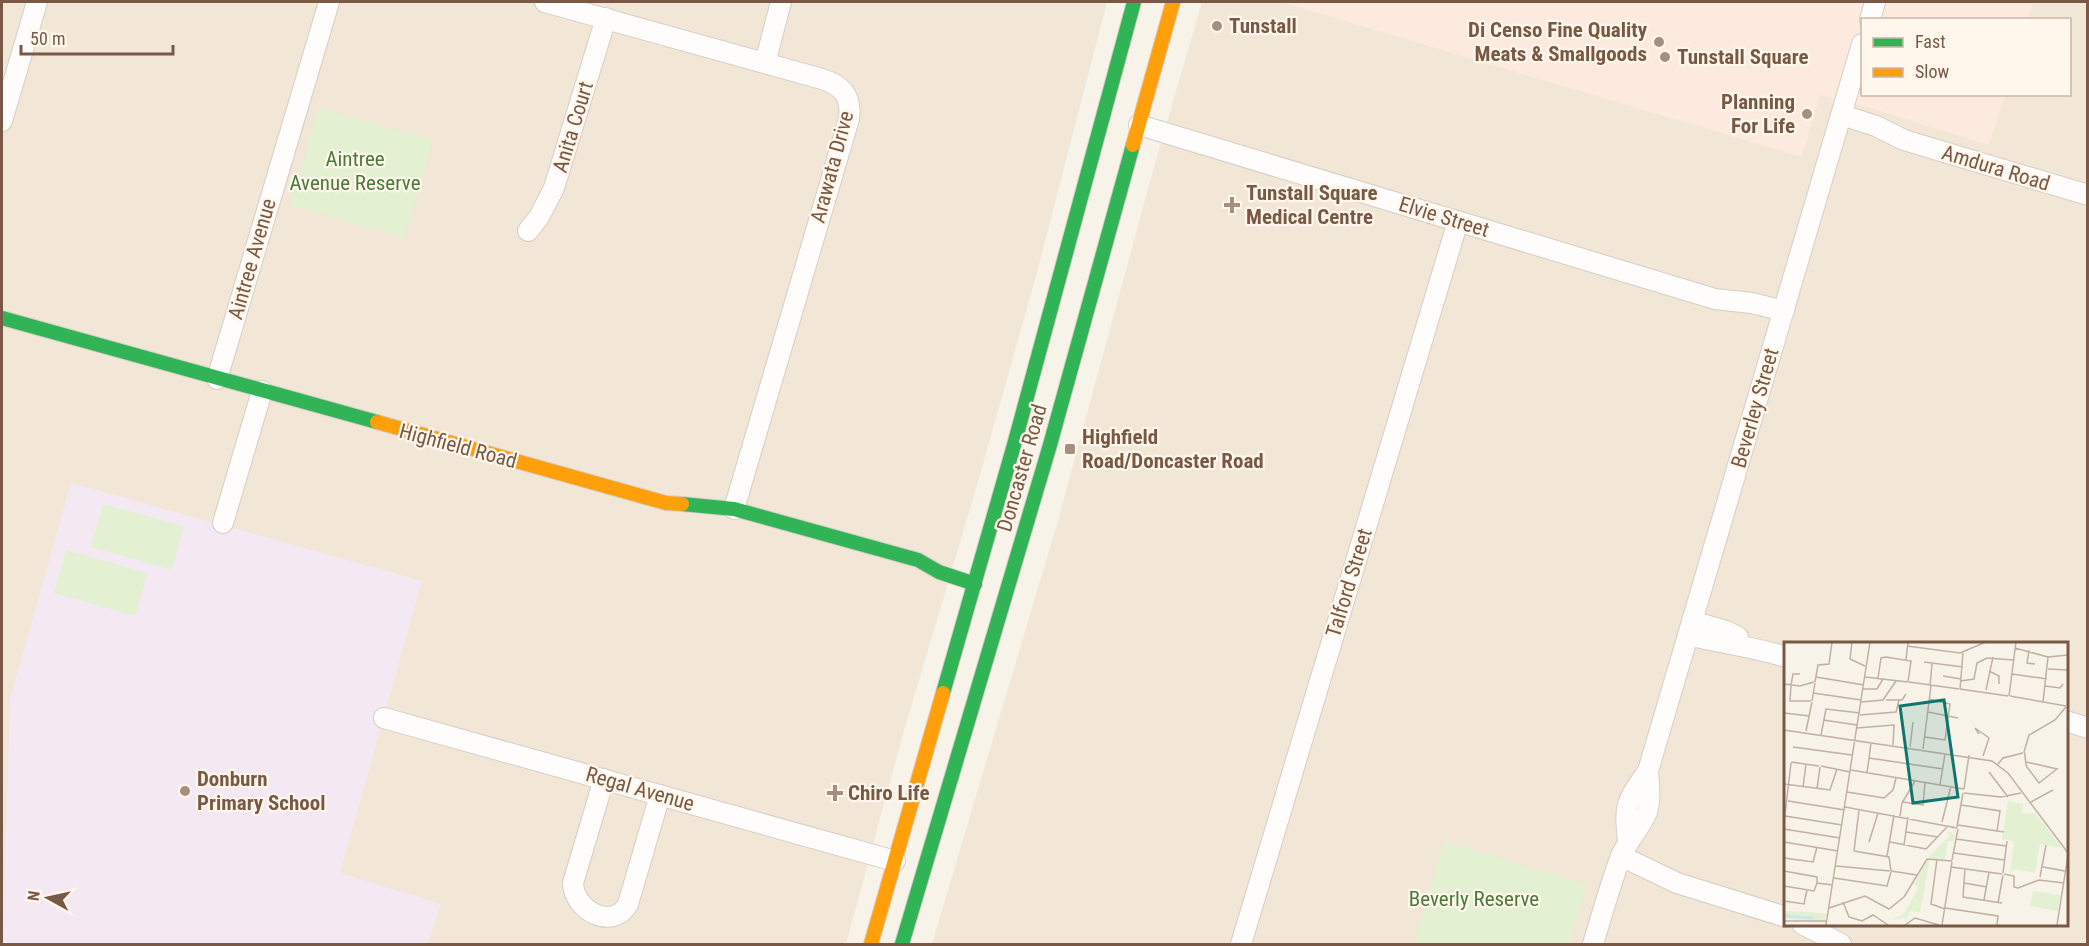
<svg xmlns="http://www.w3.org/2000/svg" width="2089" height="946" font-family="'Roboto Condensed',sans-serif">
  <style>
    .residential { fill: #f2e6d6; fill-rule: evenodd }
    .commercial { fill: #fceadf }
    .education { fill: #f4e9f3 }
    .green { fill: #e3f0d2 }
    .lines { fill: none; stroke-linecap: round; stroke-linejoin: round }
    .street-casing { stroke: #d6cec6; stroke-width: 22 }
    .fast-casing { stroke: #d7cec6; stroke-width: 16 }
    .slow-casing { stroke: #d7cec6; stroke-width: 16 }
    .street { stroke: #fefdfc; stroke-width: 20 }
    .fast { stroke: #30b455; stroke-width: 14 }
    .slow { stroke: #ff9f0a; stroke-width: 14 }
    .poi-dot { fill: #a58f7f; stroke: #fff7eb; stroke-width: 2 }
    .labels { text-anchor: middle; stroke-width: 4.5; stroke-linejoin: round; paint-order: stroke }
    .poi-label { font-size: 21px; font-weight: bold; fill: #795946; stroke: #fff7eb; text-anchor: start }
    .street-label { font-size: 21px; fill: #795946; stroke: #fff7eb }
    .park-label { font-size: 21px; fill: #4c7a3b; stroke: #fff7eb }
    .inset-river { fill: none; stroke: #cae7ea; stroke-width: 3 }
    .inset-road { fill: none; stroke: #c1b0a3; stroke-width: 1.5 }
    .view { fill: #0f766e; fill-opacity: 0.15; stroke: #0f766e; stroke-width: 3 }
    .inset-edge { fill: none; stroke: #795946; stroke-width: 3 }
  </style>
  <rect width="100%" height="100%" fill="#f8f3e9"/>
  <!-- residential -->
  <g class="residential">
    <path d="M 2,2 L 1107,2 L 1036,276 L 975,492 L 903,734 L 846,944 L 2,944 Z"/>
    <path d="M 1202,2 L 2087,2 L 2087,944 L 932,944 L 1057,524 L 1154,167 ZM 1862,20 L 2070,20 L 2070,94 L 1862,94 ZM 1786,643 L 2066,643 L 2066,924 L 1786,924 Z"/>
  </g>
  <!-- commercial -->
  <path class="commercial" d="M 1281,2 L 2033,2 L 2028,19 L 1862,20 L 1862,94 L 2005,95 L 1989,145 L 1880,111 L 1820,95 L 1802,157 Z"/>
  <!-- education -->
  <path class="education" d="M 71,483 L 422,581 L 340,873 L 441,904 L 428,944 L 3,944 L 10,699 Z"/>
  <!-- green -->
  <g class="green">
    <path d="M 319,108 L 433,140 L 404,238 L 291,205 Z"/>
    <path d="M 103,504 L 184,526 L 172,570 L 91,547 Z"/>
    <path d="M 66,550 L 148,573 L 135,616 L 54,593 Z"/>
    <path d="M 1444,841 L 1587,884 L 1569,944 L 1414,944 Z"/>
  </g>
  <g class="lines">
    <!-- street casing -->
    <g class="street-casing">
      <g id="street">
        <path d="M 545,2 L 822,79 C 842,85 852,97 849,119 L 734,509"/>
        <path d="M 1870,20 L 1875,2"/>
        <path d="M 765,63 L 781,2"/>
        <path d="M 1842,115 L 1876,126 L 1904,140 L 2088,195"/>
        <path d="M 2,121 L 37,2"/>
        <path d="M 1139,125 L 1715,299 L 1752,303 L 1784,311"/>
        <path d="M 528,231 L 539,217 L 554,188 L 606,18"/>
        <path d="M 217,379 L 329,2"/>
        <path d="M 223,523 L 262,391"/>
        <path d="M 1692,621 L 1726,631 L 1738,637"/>
        <path d="M 1688,635 C 1721,643 1754,647 1786,657"/>
        <path d="M 384,718 L 895,861"/>
        <path d="M 2066,721 L 2088,728"/>
        <path d="M 604,779 L 573,883 C 574,911 613,931 628,904 L 660,795"/>
        <path d="M 1628,841 C 1624,803 1626,802 1648,771"/>
        <path d="M 1621,856 L 1677,883 L 1786,917"/>
        <path d="M 1802,924 L 1841,944"/>
        <path d="M 1241,944 L 1458,221"/>
        <path d="M 1593,944 C 1602,915 1610,885 1621,856 C 1628,840 1641,827 1647,812 C 1651,799 1649,784 1648,771 L 1862,44"/>
      </g>
    </g>
    <!-- fast casing -->
    <g class="fast-casing">
      <g id="fast">
        <path d="M 2,318 L 377,422"/>
        <path d="M 682,504 L 734,509 L 918,560 L 939,572 L 975,584"/>
        <path d="M 943,693 L 1014,445 L 1134,2"/>
        <path d="M 902,944 L 1050,445 L 1133,145"/>
      </g>
    </g>
    <!-- slow casing -->
    <g class="slow-casing">
      <g id="slow">
        <path d="M 1133,145 L 1173,2"/>
        <path d="M 377,422 L 666,503 L 682,504"/>
        <path d="M 871,944 L 943,693"/>
      </g>
    </g>
    <!-- street -->
    <use href="#street" class="street"/>
    <!-- fast -->
    <use href="#fast" class="fast"/>
    <!-- slow -->
    <use href="#slow" class="slow"/>
  </g>
  <!-- markers -->
  <g class="poi-dot">
    <circle cx="1217" cy="26" r="6"/>
    <circle cx="1659" cy="42" r="6"/>
    <circle cx="1665" cy="57" r="6"/>
    <circle cx="1807" cy="114" r="6"/>
    <path d="M1229 196h6v6h6v6h-6v6h-6v-6h-6v-6h6z"/>
    <rect x="1064" y="443" width="12" height="12" rx="3"/>
    <circle cx="185" cy="791" r="6"/>
    <path d="M832 784h6v6h6v6h-6v6h-6v-6h-6v-6h6z"/>
  </g>
  <g class="labels">
    <!-- poi labels -->
    <g class="poi-label">
      <text x="1229" y="33">Tunstall</text>
      <text x="1647" y="37" text-anchor="end">Di Censo Fine Quality<tspan x="1647" dy="24">Meats &amp; Smallgoods</tspan></text>
      <text x="1677" y="64">Tunstall Square</text>
      <text x="1795" y="109" text-anchor="end">Planning<tspan x="1795" dy="24">For Life</tspan></text>
      <text x="1246" y="200">Tunstall Square<tspan x="1246" dy="24">Medical Centre</tspan></text>
      <text x="1082" y="444">Highfield<tspan x="1082" dy="24">Road/Doncaster Road</tspan></text>
      <text x="197" y="786">Donburn<tspan x="197" dy="24">Primary School</tspan></text>
      <text x="848" y="800">Chiro Life</text>
    </g>
    <!-- street labels -->
    <g class="street-label">
      <text transform="translate(573 127) rotate(-73)" y="7">Anita Court</text>
      <text transform="translate(832 167) rotate(-75)" y="7">Arawata Drive</text>
      <text transform="translate(1996 168) rotate(17)" y="7">Amdura Road</text>
      <text transform="translate(1444 217) rotate(17)" y="7">Elvie Street</text>
      <text transform="translate(252 259) rotate(-74)" y="7">Aintree Avenue</text>
      <text transform="translate(1755 408) rotate(-74)" y="7">Beverley Street</text>
      <text transform="translate(458 446) rotate(15)" y="7">Highfield Road</text>
      <text transform="translate(1022 468) rotate(-74)" y="7">Doncaster Road</text>
      <text transform="translate(1349 583) rotate(-73)" y="7">Talford Street</text>
      <text transform="translate(640 789) rotate(16)" y="7">Regal Avenue</text>
    </g>
    <!-- park labels -->
    <g class="park-label">
      <text x="355" y="166">Aintree<tspan x="355" dy="24">Avenue Reserve</tspan></text>
      <text x="1474" y="906">Beverly Reserve</text>
    </g>
  </g>
  <!-- overview -->
  <g transform="translate(1784 642)">
    <rect width="284" height="284" fill="#f8f3e9"/>
    <path d="M 224,159 L 239,162 L 238,172 L 251,171 L 278,206 L 256,202 L 251,231 L 229,227 L 226,232 L 230,199 L 218,197 ZM 164,189 L 171,193 L 170,199 L 164,199 L 161,217 L 146,217 L 136,270 L 126,269 L 122,280 L 120,276 L 108,278 L 121,271 L 134,245 L 130,242 L 145,215 L 165,194 ZM 249,249 L 276,253 L 274,269 L 246,264 ZM 0,269 L 26,270 L 43,272 L 41,279 L 0,277 Z" fill="#e3f0d2"/>
    <path class="inset-river" d="M 0,274 L 30,276"/>
    <path class="inset-road" d="M 68,0 L 66,17 L 81,24M 123,4 L 176,11 L 202,0M 231,6 L 264,15M 245,8 L 243,21 L 251,22M 122,18 L 124,0M 140,20 L 179,25M 264,27 L 284,28M 205,29 L 215,34 L 215,42M 228,32 L 263,37M 159,34 L 177,37M 32,35 L 80,43M 81,35 L 124,40M 94,36 L 97,16 L 102,15 L 127,19 L 124,40M 177,39 L 190,37 L 193,21 L 203,16 L 230,18M 31,40 L 34,23 L 45,22 L 48,0M 125,40 L 175,47M 0,42 L 16,44 L 30,40M 7,43 L 6,59 L 27,59M 7,43 L 9,32 L 16,32M 146,44 L 148,22M 261,44 L 276,46 L 279,42M 78,47 L 93,47 L 99,37M 176,47 L 224,54M 176,47 L 179,11M 202,48 L 209,15M 29,51 L 77,58M 225,54 L 232,0M 226,54 L 282,64M 102,58 L 118,58 L 122,52M 28,59 L 31,41M 77,60 L 99,58 L 112,39M 259,60 L 264,15 L 284,13M 144,70 L 174,76M 0,71 L 26,74M 76,73 L 112,70 L 115,58M 39,78 L 73,83M 73,86 L 110,83 L 109,103M 0,88 L 208,119 L 224,131 L 284,211M 22,89 L 28,60M 195,92 L 191,86 L 205,96 L 199,114M 37,93 L 42,67 L 76,71M 141,95 L 161,98 L 166,62 L 145,57M 9,105 L 68,113M 126,105 L 129,80M 139,107 L 147,44M 240,110 L 241,112 L 241,114 L 242,123 L 243,125 L 255,141 L 273,127 L 242,120M 240,110 L 245,93 L 271,78 L 282,65M 85,116 L 159,127M 7,120 L 35,124M 214,122 L 219,116 L 239,111M 37,124 L 66,130M 67,128 L 180,147M 205,130 L 224,155M 83,131 L 87,101M 0,142 L 46,148 L 53,127M 156,143 L 161,112M 19,145 L 22,122M 33,147 L 36,125M 180,147 L 185,113M 63,150 L 100,156 L 109,148 L 112,136M 180,151 L 217,155 L 237,151M 4,159 L 61,168M 119,160 L 139,163 L 141,140M 247,160 L 269,148M 177,163 L 216,169 L 213,189M 61,165 L 173,186M 1,174 L 58,183M 116,174 L 118,161 L 131,139M 158,180 L 167,144M 0,181 L 7,121M 174,183 L 220,190M 173,185 L 179,151M 0,187 L 56,196M 122,190 L 154,195M 172,197 L 222,204M 0,200 L 54,209M 85,200 L 94,171M 106,200 L 142,207 L 163,185M 120,203 L 124,175M 70,209 L 105,215 L 107,229M 70,209 L 75,168M 170,211 L 220,218M 103,214 L 110,173M 0,216 L 29,220 L 33,205M 153,217 L 147,262 L 161,267M 168,218 L 174,187M 52,224 L 106,229M 167,225 L 218,232M 259,225 L 281,229M 181,227 L 179,255 L 218,261M 0,229 L 33,235 L 33,241 L 49,243M 107,229 L 133,233M 219,231 L 223,199M 220,232 L 230,234 L 230,245 L 234,246 L 255,238 L 280,241M 256,235 L 262,203M 50,236 L 103,244 L 107,230M 180,241 L 203,245M 0,244 L 30,249 L 33,241M 200,258 L 205,230M 0,259 L 20,262 L 23,248M 59,260 L 65,275 L 78,279 L 89,273 L 104,283M 214,261 L 219,233M 45,266 L 81,254 L 105,267 L 120,255 L 143,217 L 168,219M 161,266 L 214,274 L 213,283M 0,279 L 43,279M 42,283 L 86,0M 121,283 L 131,276 L 155,283M 158,283 L 168,220M 273,283 L 284,213"/>
    <path class="view" d="M 160,58 L 174,155 L 129,161 L 116,64 Z"/>
    <rect width="284" height="284" class="inset-edge"/>
  </g>
  <!-- border -->
  <rect width="2089" height="946" fill="none" stroke="#795946" stroke-width="6"/>
  <!-- legend -->
  <rect x="1861" y="18" width="210" height="78" fill="#fff7eb" stroke="#c9b8a9" stroke-width="1.5"/>
  <rect x="1873" y="38" width="30" height="9" fill="#30b455" stroke="#c9b8a9" stroke-width="1.5"/>
  <text x="1915" y="48" font-size="18" fill="#795946">Fast</text>
  <rect x="1873" y="68" width="30" height="9" fill="#ff9f0a" stroke="#c9b8a9" stroke-width="1.5"/>
  <text x="1915" y="78" font-size="18" fill="#795946">Slow</text>
  <!-- north arrow -->
  <g transform="translate(48 898) rotate(278)" stroke="#fff7eb" stroke-width="4.5" paint-order="stroke">
  <path d="M0-4.5L10 22L0 15L-10 22Z" fill="#795946"/>
  <text y="-9" font-size="16" font-weight="bold" text-anchor="middle" fill="#795946">N</text>
  </g>
  <!-- scale -->
  <path d="M21 45v9h152v-9" fill="none" stroke="#795946" stroke-width="3"/>
  <text x="30" y="45" font-size="18" fill="#795946" stroke="#fff7eb" stroke-width="4.5" paint-order="stroke">50 m</text>
</svg>
